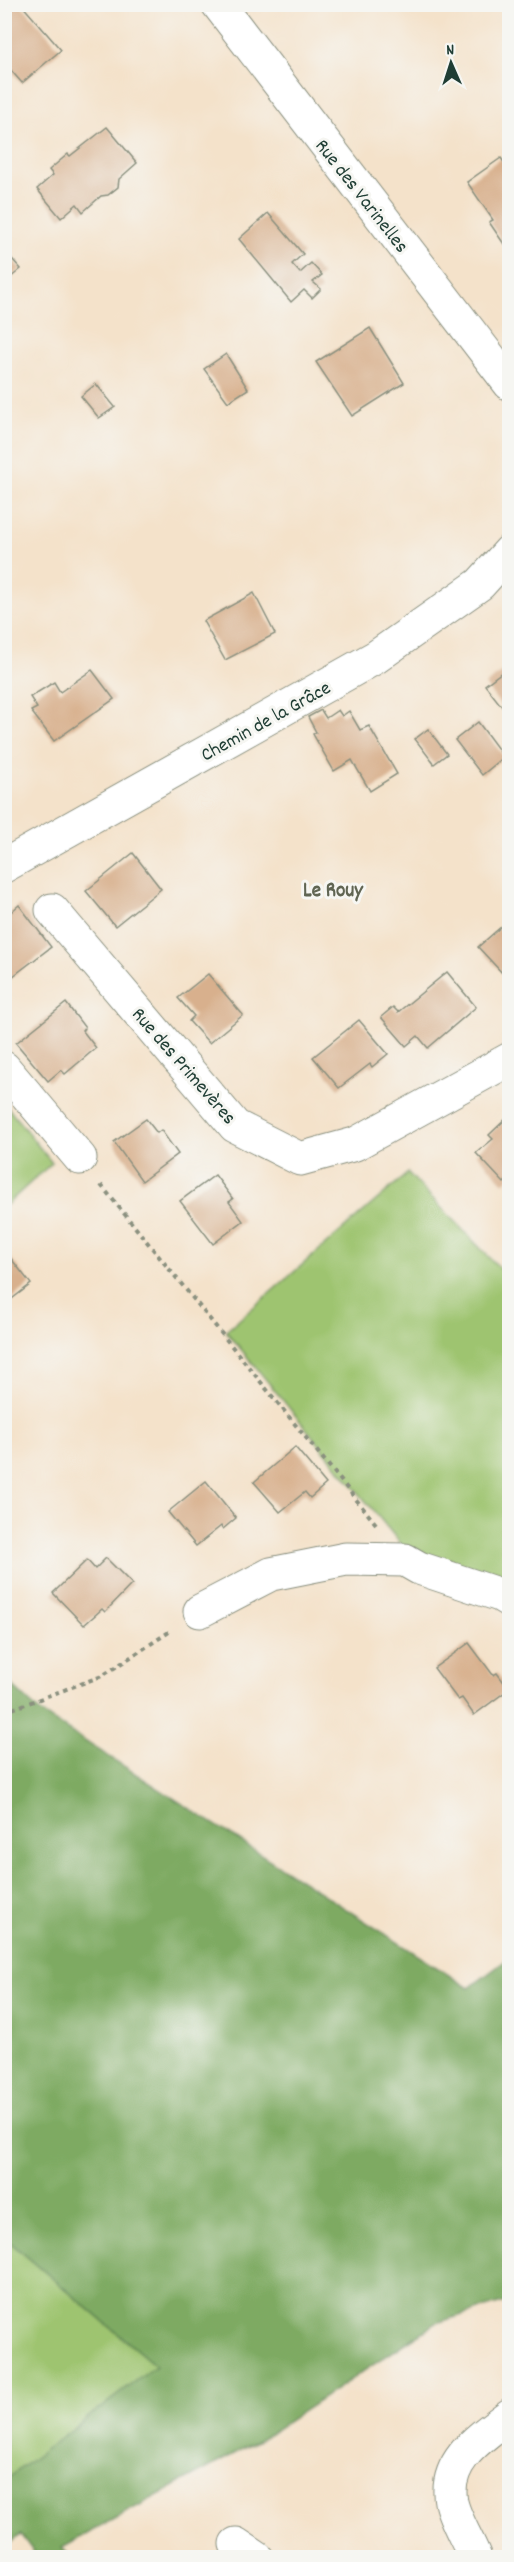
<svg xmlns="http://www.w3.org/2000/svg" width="514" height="2562" font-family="Dekko,sans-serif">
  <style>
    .green { fill: #9ec46f; stroke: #5e8052; stroke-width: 1.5 }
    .forest { fill: #7eaa62; stroke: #4e744b; stroke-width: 1.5 }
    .building { fill: #d8b08d }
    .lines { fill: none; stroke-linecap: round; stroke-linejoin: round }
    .minor-casing { stroke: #8a907f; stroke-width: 35 }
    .path { stroke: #8a907f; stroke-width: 4; stroke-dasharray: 4.5 4.5; stroke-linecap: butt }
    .minor { stroke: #fff; stroke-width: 33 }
    .labels { text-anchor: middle; stroke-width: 6; stroke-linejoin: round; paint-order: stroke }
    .street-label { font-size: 20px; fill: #1f3d34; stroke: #f6f6f2 }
    .neighbourhood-label { font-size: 21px; font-weight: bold; fill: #606553; stroke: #f6f6f2 }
  </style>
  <rect width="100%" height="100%" fill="#f6f6f2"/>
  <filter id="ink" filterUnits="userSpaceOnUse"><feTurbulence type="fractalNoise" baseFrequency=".0167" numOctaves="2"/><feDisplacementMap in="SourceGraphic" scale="12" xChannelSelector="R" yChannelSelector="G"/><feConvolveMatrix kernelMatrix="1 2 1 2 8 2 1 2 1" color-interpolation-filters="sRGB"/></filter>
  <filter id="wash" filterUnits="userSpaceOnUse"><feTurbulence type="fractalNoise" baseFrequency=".008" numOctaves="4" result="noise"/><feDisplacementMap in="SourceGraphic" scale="24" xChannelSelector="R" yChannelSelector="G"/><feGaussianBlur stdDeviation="1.35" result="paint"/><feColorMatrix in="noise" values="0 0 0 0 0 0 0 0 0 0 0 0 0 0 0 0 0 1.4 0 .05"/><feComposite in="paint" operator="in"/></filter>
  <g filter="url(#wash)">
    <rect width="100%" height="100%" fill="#f4e2ca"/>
    <!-- green -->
    <g class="green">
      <path d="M 5,1104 L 52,1163 L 5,1206 Z"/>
      <path d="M 408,1173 L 509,1278 L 509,1579 L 405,1549 L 226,1331 Z"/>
      <path d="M 5,2238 L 156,2366 L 5,2480 Z"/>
    </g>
    <!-- forest -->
    <path class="forest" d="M 5,1679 L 41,1713 L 469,1988 L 509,1958 L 509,2301 L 436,2323 L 258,2441 L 62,2547 L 70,2557 L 37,2557 L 21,2535 L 5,2547 L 5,2480 L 156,2366 L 5,2238 Z"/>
    <g id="blocks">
      <!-- building -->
      <g class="building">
        <path d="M 4,4 L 21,4 L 61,50 L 22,83 L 8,67 L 4,69 Z"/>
        <path d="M 107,127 L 137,163 L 119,179 L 118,187 L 108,195 L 101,196 L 83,212 L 77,204 L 61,218 L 37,189 L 53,175 L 49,170 L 68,154 L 70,156 Z"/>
        <path d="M 501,158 L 510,171 L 510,241 L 504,244 L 489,222 L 493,220 L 467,182 Z"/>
        <path d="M 268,213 L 303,254 L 292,264 L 300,273 L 311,263 L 322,275 L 313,282 L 321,289 L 312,298 L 304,290 L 291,302 L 239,239 Z"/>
        <path d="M 4,250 L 21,269 L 4,283 Z"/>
        <path d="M 370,328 L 404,383 L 352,416 L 316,362 Z"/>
        <path d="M 226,354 L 248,389 L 228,402 L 204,369 Z"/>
        <path d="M 96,384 L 115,407 L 99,418 L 81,396 Z"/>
        <path d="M 254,593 L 275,634 L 225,660 L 203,621 Z"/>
        <path d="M 510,666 L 510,717 L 485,685 Z"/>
        <path d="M 92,670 L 114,699 L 54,741 L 31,711 L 37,708 L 30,697 L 54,682 L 60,692 Z"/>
        <path d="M 321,710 L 326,718 L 338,710 L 342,716 L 349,711 L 360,730 L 369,726 L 397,774 L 370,791 L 352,760 L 334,771 L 313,734 L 316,732 L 308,717 Z"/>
        <path d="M 478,722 L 504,757 L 482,775 L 455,740 Z"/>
        <path d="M 428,729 L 447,754 L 434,764 L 415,739 Z"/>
        <path d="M 133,853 L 161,889 L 115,926 L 86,891 Z"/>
        <path d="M 19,905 L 51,947 L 4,983 L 4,924 L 8,921 L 5,917 Z"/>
        <path d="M 510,919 L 510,973 L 505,976 L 478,947 Z"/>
        <path d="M 447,972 L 476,1007 L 428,1048 L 418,1036 L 406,1046 L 381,1017 L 393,1007 L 398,1012 Z"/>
        <path d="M 208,974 L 243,1015 L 209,1043 L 189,1021 L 194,1016 L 178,998 Z"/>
        <path d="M 66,1003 L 85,1028 L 82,1030 L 96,1048 L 65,1074 L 61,1070 L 48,1081 L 16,1043 Z"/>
        <path d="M 359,1020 L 388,1054 L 372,1067 L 370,1064 L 339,1088 L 313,1057 Z"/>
        <path d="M 510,1115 L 510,1177 L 504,1183 L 476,1153 L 493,1139 L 489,1135 Z"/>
        <path d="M 146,1119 L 157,1133 L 161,1130 L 178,1154 L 142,1181 L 114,1142 Z"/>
        <path d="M 215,1175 L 233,1199 L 229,1202 L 243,1221 L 213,1244 L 180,1201 Z"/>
        <path d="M 9,1256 L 31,1284 L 4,1305 L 4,1259 Z"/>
        <path d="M 295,1447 L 326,1484 L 310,1498 L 305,1492 L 280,1512 L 254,1482 Z"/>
        <path d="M 206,1481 L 236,1518 L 223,1529 L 221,1526 L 196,1546 L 168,1512 Z"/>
        <path d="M 106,1558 L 132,1584 L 105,1612 L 102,1609 L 84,1625 L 53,1593 L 87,1560 L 95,1569 Z"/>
        <path d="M 469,1643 L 493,1675 L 497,1673 L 509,1689 L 474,1715 L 462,1698 L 458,1700 L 434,1668 Z"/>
      </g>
    </g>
  </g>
  <g filter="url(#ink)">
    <use href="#blocks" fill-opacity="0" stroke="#8a907f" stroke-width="1.5"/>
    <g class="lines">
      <!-- minor casing -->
      <g class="minor-casing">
        <g id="minor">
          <path d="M 218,4 L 510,384"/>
          <path d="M 4,866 L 376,657 L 480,584 L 510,551"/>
          <path d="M 52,910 L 235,1126 L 300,1159 L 355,1144 L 510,1059"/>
          <path d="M 4,1068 L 80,1158"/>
          <path d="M 200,1611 L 271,1574 L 346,1559 L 405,1560 L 419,1568 L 500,1595 L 510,1601"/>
          <path d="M 236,2544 L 257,2558"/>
          <path d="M 475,2558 C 468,2540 455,2520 451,2502 C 443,2461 481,2437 510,2415"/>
        </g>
      </g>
      <!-- path -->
      <g class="path">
        <path d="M 101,1185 L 376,1524"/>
        <path d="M 4,1712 L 102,1676 L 172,1630"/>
      </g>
      <!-- minor -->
      <use href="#minor" class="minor"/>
    </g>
  </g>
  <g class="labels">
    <!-- street labels -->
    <g class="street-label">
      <text transform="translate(363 195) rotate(52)" y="7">Rue des Varinelles</text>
      <text transform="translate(265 720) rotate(-29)" y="7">Chemin de la Grâce</text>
      <text transform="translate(185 1065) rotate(49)" y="7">Rue des Primevères</text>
    </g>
    <!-- neighbourhood labels -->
    <g class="neighbourhood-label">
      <text x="333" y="896">Le Rouy</text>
    </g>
  </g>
  <!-- margin -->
  <rect width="514" height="2562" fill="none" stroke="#f6f6f2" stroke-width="24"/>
  <!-- north arrow -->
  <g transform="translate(451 63) rotate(357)" stroke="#f6f6f2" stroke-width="4.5" paint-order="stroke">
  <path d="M0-4.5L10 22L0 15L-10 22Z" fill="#1f3d34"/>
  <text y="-9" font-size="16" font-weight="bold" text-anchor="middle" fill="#1f3d34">N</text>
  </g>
</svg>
